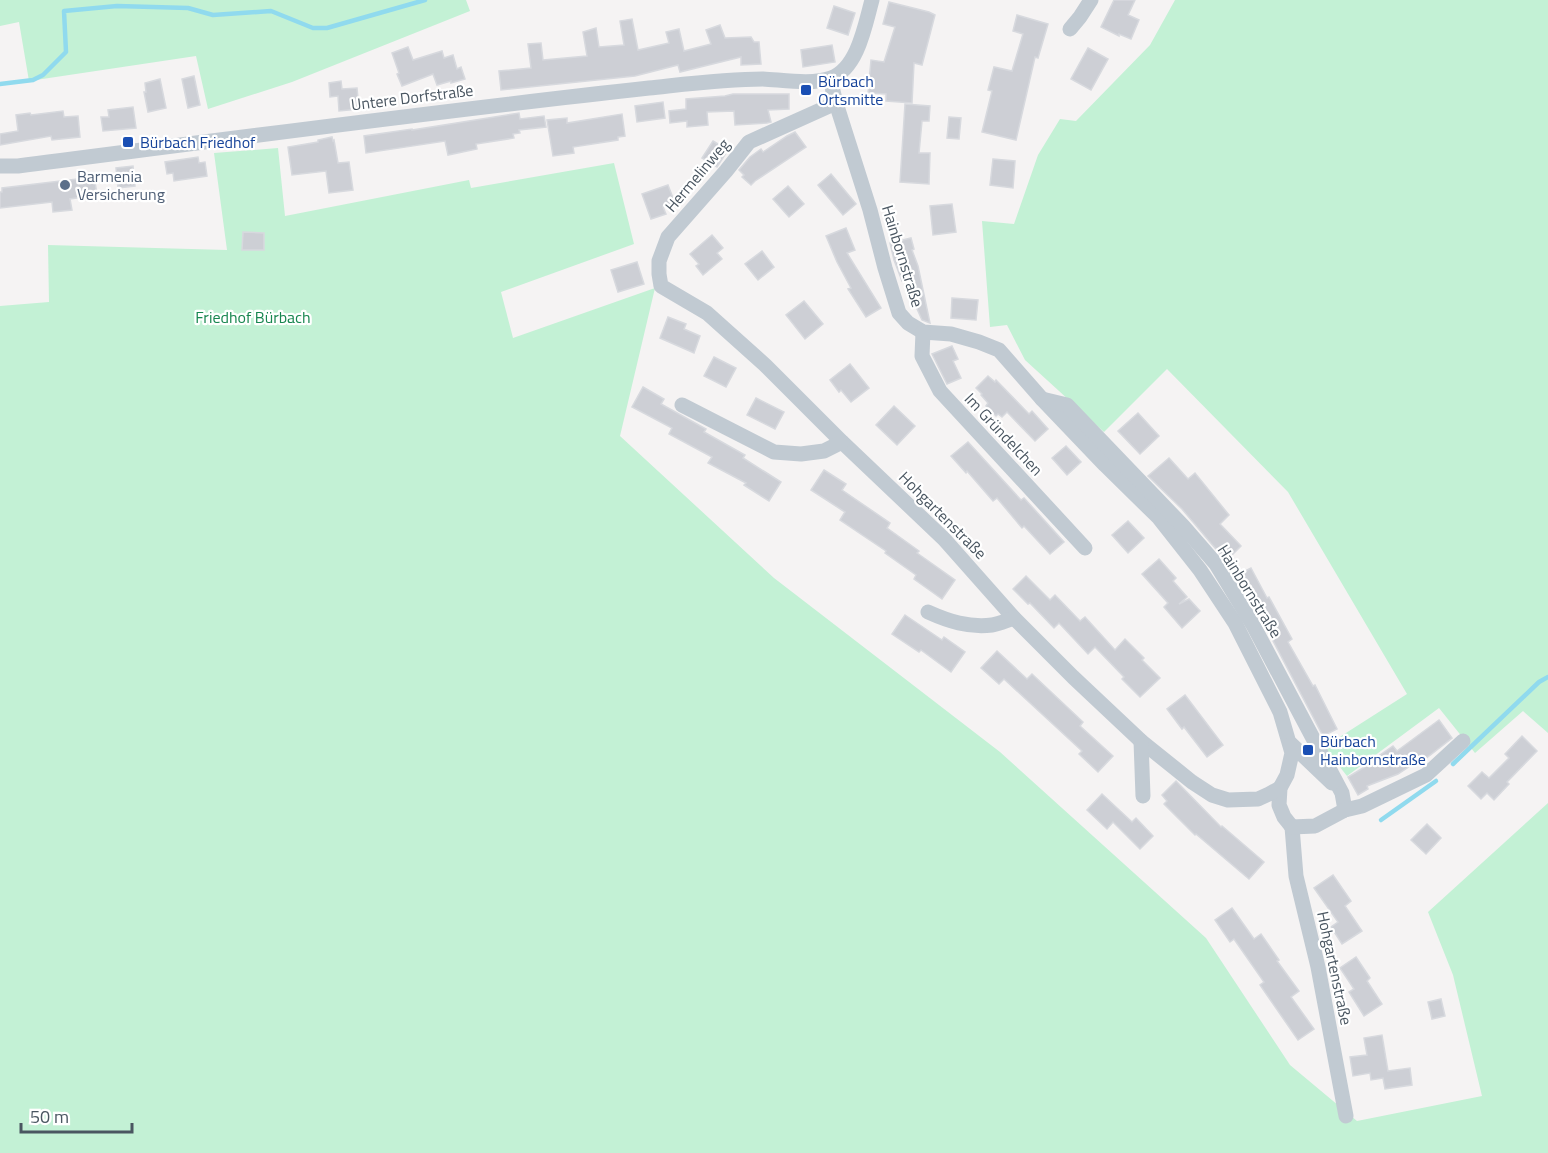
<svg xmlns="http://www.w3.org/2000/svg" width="1548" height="1153" font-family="'Titillium Web',sans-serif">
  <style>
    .green { fill: #c3f1d5 }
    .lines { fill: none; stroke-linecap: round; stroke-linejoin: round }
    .stream { stroke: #90daee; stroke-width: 4.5 }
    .building { fill: #cdcfd5; stroke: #d7d9de; stroke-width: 1.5 }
    .minor { stroke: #c1cad2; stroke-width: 15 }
    .transit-dot { fill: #1a4fb4; stroke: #fff; stroke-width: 2 }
    .service-dot { fill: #5c6f8a; stroke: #fff; stroke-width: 2 }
    .labels { text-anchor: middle; stroke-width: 4.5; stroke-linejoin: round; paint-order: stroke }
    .transit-label { font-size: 16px; fill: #164399; stroke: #fff; text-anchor: start }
    .street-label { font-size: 16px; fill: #4a5661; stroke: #fff }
    .service-label { font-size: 16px; fill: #4e5e75; stroke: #fff; text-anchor: start }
    .park-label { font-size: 16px; fill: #17864f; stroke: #fff }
  </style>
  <rect width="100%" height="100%" fill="#f5f3f3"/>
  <!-- green -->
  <g class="green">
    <path d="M 0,0 L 466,0 L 470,11 L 292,82 L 208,109 L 196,56 L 29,81 L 19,22 L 0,26 Z"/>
    <path d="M 1175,0 L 1548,0 L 1548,733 L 1523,711 L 1475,753 L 1439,708 L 1347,776 L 1324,747 L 1407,694 L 1288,492 L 1167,369 L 1104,432 L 1025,360 L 1007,325 L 990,327 L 982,221 L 1014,224 L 1038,155 L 1060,119 L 1076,121 L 1150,45 Z"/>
    <path d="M 278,148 L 285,216 L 469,180 L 471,188 L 614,163 L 634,244 L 501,292 L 513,338 L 655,288 L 620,436 L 774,578 L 1000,752 L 1206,938 L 1290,1065 L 1357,1121 L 1482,1096 L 1453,975 L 1428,912 L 1548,803 L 1548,1153 L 0,1153 L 0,306 L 49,302 L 48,245 L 227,250 L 214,153 Z"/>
  </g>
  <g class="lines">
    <!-- stream -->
    <g class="stream">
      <path d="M 0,84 L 33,80 L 43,75 L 66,52 L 64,11 L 117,6 L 188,8 L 213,15 L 271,11 L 313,28 L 327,28 L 425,0"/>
      <path d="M 1453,764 L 1539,682 L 1548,677"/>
      <path d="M 1381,820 L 1436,781"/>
    </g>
  </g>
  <!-- building -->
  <g class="building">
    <path d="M 1114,0 L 1135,0 L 1128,15 L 1139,20 L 1131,39 L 1119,34 L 1119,36 L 1101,27 Z"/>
    <path d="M 889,2 L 929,12 L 935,15 L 922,65 L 914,63 L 912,103 L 886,101 L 886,94 L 868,93 L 871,60 L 884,62 L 895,27 L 883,24 Z"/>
    <path d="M 834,6 L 855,13 L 848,35 L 827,28 Z"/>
    <path d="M 1017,15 L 1048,24 L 1038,58 L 1035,57 L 1016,140 L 982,132 L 992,91 L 988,90 L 994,67 L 1012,71 L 1023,34 L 1013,31 Z"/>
    <path d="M 632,19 L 638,50 L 669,43 L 666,32 L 679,29 L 684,51 L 711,44 L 706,30 L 720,25 L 725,38 L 751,37 L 754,42 L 759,42 L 761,64 L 741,65 L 741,57 L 680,72 L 678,65 L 635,76 L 501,90 L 499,71 L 531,68 L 528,44 L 541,43 L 543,60 L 587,56 L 583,32 L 596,28 L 599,47 L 624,45 L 620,21 Z"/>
    <path d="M 832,45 L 835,62 L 803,67 L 801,50 Z"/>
    <path d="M 408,47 L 413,60 L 442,51 L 444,58 L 453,55 L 457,69 L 461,67 L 465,79 L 451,83 L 451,81 L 437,85 L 433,74 L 402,86 L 397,74 L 399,73 L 392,53 Z"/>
    <path d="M 1088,48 L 1108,59 L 1091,90 L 1071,79 Z"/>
    <path d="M 194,76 L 200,105 L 188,108 L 182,79 Z"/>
    <path d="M 160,79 L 166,108 L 148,112 L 144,92 L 146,92 L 145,83 Z"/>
    <path d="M 341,81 L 342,89 L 357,88 L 359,109 L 339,111 L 338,96 L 330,97 L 329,83 Z"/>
    <path d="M 733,94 L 789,94 L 789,109 L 768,110 L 771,122 L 767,123 L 735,125 L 734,111 L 707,112 L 708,125 L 687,127 L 687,121 L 670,123 L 669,111 L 686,109 L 686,99 L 725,96 Z"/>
    <path d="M 663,102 L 665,118 L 637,122 L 635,106 Z"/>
    <path d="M 905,104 L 930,106 L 929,121 L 922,121 L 919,153 L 930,153 L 929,184 L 900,182 Z"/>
    <path d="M 133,107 L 136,128 L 103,131 L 101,117 L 109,117 L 108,110 Z"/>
    <path d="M 63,111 L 64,117 L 78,116 L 80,137 L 52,140 L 51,136 L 0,145 L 0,134 L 18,131 L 16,115 L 30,113 L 31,115 Z"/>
    <path d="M 519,113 L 520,119 L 544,116 L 546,127 L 519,130 L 520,133 L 513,134 L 514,138 L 476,144 L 477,149 L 448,155 L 445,141 L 366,153 L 364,136 L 412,129 L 412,130 Z"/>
    <path d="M 622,114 L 625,136 L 618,137 L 618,140 L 573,147 L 574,153 L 553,156 L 547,120 L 567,118 L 567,123 Z"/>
    <path d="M 949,117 L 961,118 L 959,139 L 947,138 Z"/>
    <path d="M 795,132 L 806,147 L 755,181 L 751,185 L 742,177 L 744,175 L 739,170 L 750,157 L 761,149 L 763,152 L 787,136 Z"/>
    <path d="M 332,137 L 333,141 L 334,140 L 338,163 L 349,162 L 353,190 L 329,193 L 326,171 L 292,175 L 288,147 L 318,142 L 318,140 Z"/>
    <path d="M 713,141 L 728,150 L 717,167 L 702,158 Z"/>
    <path d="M 198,157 L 199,163 L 205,162 L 207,176 L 174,181 L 173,173 L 167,174 L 165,162 Z"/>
    <path d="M 993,159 L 1015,161 L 1013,188 L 990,185 Z"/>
    <path d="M 133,166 L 135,186 L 118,188 L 116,168 Z"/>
    <path d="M 831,174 L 856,204 L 843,215 L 818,185 Z"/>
    <path d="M 77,179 L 78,184 L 95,181 L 97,195 L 70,199 L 72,210 L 53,212 L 52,202 L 0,208 L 0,192 L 2,192 L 2,188 Z"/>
    <path d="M 668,185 L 675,203 L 663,207 L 666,214 L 651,219 L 642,194 Z"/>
    <path d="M 788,186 L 804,204 L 789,217 L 773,199 Z"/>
    <path d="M 952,204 L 956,232 L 933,235 L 930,206 Z"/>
    <path d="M 846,228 L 855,250 L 847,253 L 881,308 L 866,317 L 848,289 L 851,288 L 837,262 L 826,236 Z"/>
    <path d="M 243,232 L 264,233 L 264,250 L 242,250 Z"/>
    <path d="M 712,235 L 723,248 L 717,253 L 722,259 L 703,275 L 696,266 L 699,264 L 690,254 Z"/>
    <path d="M 911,238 L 914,249 L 912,250 L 918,266 L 930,323 L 922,320 L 904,280 L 902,281 L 894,260 L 890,243 Z"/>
    <path d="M 762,251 L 774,267 L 758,280 L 745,264 Z"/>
    <path d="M 637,262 L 644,284 L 618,292 L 611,270 Z"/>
    <path d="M 952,298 L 978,300 L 976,320 L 951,318 Z"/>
    <path d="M 804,301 L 823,324 L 805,339 L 786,315 Z"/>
    <path d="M 668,317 L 686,324 L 684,329 L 700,336 L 694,353 L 660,338 Z"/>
    <path d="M 952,346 L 958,359 L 953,361 L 961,378 L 947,384 L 932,354 Z"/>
    <path d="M 714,357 L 736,368 L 726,387 L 704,376 Z"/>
    <path d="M 850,364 L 869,388 L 851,402 L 841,390 L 839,392 L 830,380 Z"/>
    <path d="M 988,376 L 995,382 L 996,380 L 1029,414 L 1032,411 L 1048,429 L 1035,441 L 1007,412 L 1002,417 L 998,414 L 996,416 L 986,406 L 988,403 L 981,395 L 982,394 L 976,388 Z"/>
    <path d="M 643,387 L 664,399 L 661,404 L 706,429 L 704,432 L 745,455 L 743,458 L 781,482 L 769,501 L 744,485 L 746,483 L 708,463 L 712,457 L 669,434 L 672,428 L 632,407 Z"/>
    <path d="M 756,398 L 784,412 L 775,429 L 747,415 Z"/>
    <path d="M 894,406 L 915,426 L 897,445 L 876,425 Z"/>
    <path d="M 1138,413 L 1159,436 L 1140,454 L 1118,431 Z"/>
    <path d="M 968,442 L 1021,500 L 1024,498 L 1064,542 L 1050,554 L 1024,526 L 1022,528 L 997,498 L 993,501 L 967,471 L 966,473 L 951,456 Z"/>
    <path d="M 1066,446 L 1081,462 L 1067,475 L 1052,458 Z"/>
    <path d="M 1169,458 L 1188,479 L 1195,473 L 1229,515 L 1220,524 L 1241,546 L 1226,561 L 1182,509 L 1148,476 Z"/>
    <path d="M 824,470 L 846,484 L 842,490 L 890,523 L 887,528 L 919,551 L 917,553 L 955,580 L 942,599 L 914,579 L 916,575 L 885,553 L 886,551 L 840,520 L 845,512 L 811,490 Z"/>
    <path d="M 1128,521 L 1144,538 L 1128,553 L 1112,535 Z"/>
    <path d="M 1159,559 L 1176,578 L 1173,581 L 1187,597 L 1179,604 L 1189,599 L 1200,611 L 1182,628 L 1164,607 L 1168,603 L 1142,574 Z"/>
    <path d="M 1251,568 L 1267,598 L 1269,597 L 1292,639 L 1288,642 L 1313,686 L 1315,685 L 1337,729 L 1323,736 L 1262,620 L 1235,576 Z"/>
    <path d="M 1026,576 L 1050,600 L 1055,595 L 1080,621 L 1085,617 L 1115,650 L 1125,639 L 1144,658 L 1142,660 L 1160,678 L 1140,697 L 1122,679 L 1124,677 L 1095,647 L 1088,654 L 1059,623 L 1054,628 L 1030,603 L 1028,604 L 1013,589 Z"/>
    <path d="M 905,615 L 942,640 L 944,637 L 965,652 L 951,672 L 921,650 L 919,652 L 892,634 Z"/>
    <path d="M 997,651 L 1027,679 L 1032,674 L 1083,722 L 1080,726 L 1113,756 L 1098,772 L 1079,754 L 1082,751 L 1004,679 L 999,684 L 981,668 Z"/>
    <path d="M 1185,695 L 1223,745 L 1207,757 L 1184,727 L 1182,729 L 1167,709 Z"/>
    <path d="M 1439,720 L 1452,738 L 1420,763 L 1419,760 L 1398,774 L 1367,786 L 1368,789 L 1358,795 L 1348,777 L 1368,765 L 1367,764 L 1393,746 L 1397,751 Z"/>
    <path d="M 1522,736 L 1537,751 L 1507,782 L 1509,784 L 1494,800 L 1487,793 L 1481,799 L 1468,786 L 1482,772 L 1489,778 L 1509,758 L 1505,754 Z"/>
    <path d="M 1176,781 L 1221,827 L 1222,826 L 1264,862 L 1249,879 L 1196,834 L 1195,835 L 1164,804 L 1167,801 L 1162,795 Z"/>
    <path d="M 1102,794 L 1132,822 L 1136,818 L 1153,836 L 1140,849 L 1113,822 L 1107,829 L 1087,810 Z"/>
    <path d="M 1427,824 L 1441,838 L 1426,854 L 1411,840 Z"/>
    <path d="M 1333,875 L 1351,901 L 1345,906 L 1362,931 L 1342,944 L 1331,927 L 1338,922 L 1314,888 Z"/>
    <path d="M 1232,908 L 1254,939 L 1261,934 L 1279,960 L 1277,961 L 1299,991 L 1291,997 L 1314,1029 L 1298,1040 L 1260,985 L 1264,982 L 1234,939 L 1230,942 L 1215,920 Z"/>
    <path d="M 1356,957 L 1370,978 L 1367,981 L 1382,1004 L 1364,1016 L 1349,992 L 1354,989 L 1340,968 Z"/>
    <path d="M 1441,999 L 1445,1016 L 1432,1019 L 1428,1002 Z"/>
    <path d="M 1382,1035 L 1388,1071 L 1410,1068 L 1412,1085 L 1385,1089 L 1383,1078 L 1371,1080 L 1370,1073 L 1353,1076 L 1350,1057 L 1367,1055 L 1364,1038 Z"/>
  </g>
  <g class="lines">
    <!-- minor -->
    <g class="minor">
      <path d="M 1070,29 L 1080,17 L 1091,0"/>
      <path d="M 830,79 L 836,103 L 870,210 L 885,268 L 899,313 L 908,323 L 923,332 L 951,334 L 979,342 L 999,350 L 1042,399 L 1105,465 L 1159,518 L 1200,570 L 1235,623 L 1280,712 L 1292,753 L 1287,775 L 1280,788 L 1279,805 L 1284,817 L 1292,827"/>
      <path d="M 836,103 L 749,142 L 726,171 L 668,237 L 659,261 L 659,274 L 661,286 L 707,313 L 765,365 L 842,442 L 944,539 L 1014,618 L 1073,677 L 1141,741 L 1192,782 L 1212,795 L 1228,800 L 1258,799 L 1269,794 L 1280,788"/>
      <path d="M 0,166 L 18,166 C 228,139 438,111 649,88 C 687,84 725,79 763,79 C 783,80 813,85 831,78 C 858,68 865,25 872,0"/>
      <path d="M 923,332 L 922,356 L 940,391 L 1085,548"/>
      <path d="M 1042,399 L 1067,405 L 1183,526 L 1216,564 L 1253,625 L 1342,793 L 1345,810"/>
      <path d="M 682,405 L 774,452 L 801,454 L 824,451 L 842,442"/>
      <path d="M 928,612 C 948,621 969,628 992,625 C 1000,624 1007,620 1014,618"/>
      <path d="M 1141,741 L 1143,796"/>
      <path d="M 1291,744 L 1332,783"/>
      <path d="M 1292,827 L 1296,876 L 1318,967 L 1346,1116"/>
      <path d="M 1292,827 L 1315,826 L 1345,810 L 1362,806 L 1426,775 L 1463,741"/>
    </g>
  </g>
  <!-- markers -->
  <g class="transit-dot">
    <rect x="800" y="84" width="12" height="12" rx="3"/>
    <rect x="122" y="136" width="12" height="12" rx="3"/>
    <rect x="1302" y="744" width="12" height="12" rx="3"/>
  </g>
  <circle class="service-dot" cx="65" cy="185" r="6"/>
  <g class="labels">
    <!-- transit labels -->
    <g class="transit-label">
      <text x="818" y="87">Bürbach<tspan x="818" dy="18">Ortsmitte</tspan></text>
      <text x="140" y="148">Bürbach Friedhof</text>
      <text x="1320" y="747">Bürbach<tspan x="1320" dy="18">Hainbornstraße</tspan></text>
    </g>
    <!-- street labels -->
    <g class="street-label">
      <text transform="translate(412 97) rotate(-7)" y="6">Untere Dorfstraße</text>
      <text transform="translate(697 175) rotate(-50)" y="6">Hermelinweg</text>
      <text transform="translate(903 256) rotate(73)" y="6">Hainbornstraße</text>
      <text transform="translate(1004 434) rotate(47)" y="6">Im Gründelchen</text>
      <text transform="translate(943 515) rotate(45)" y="6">Hohgartenstraße</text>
      <text transform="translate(1250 591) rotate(58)" y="6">Hainbornstraße</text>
      <text transform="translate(1335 968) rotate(78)" y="6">Hohgartenstraße</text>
    </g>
    <!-- service labels -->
    <g class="service-label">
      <text x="77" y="182">Barmenia<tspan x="77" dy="18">Versicherung</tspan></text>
    </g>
    <!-- park labels -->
    <g class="park-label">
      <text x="253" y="323">Friedhof Bürbach</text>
    </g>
  </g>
  <!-- scale -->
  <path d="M21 1123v9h111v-9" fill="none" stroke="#4a5661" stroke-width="3"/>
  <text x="30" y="1123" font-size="18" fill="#4a5661" stroke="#ffffff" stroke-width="4.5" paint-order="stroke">50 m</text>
</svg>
